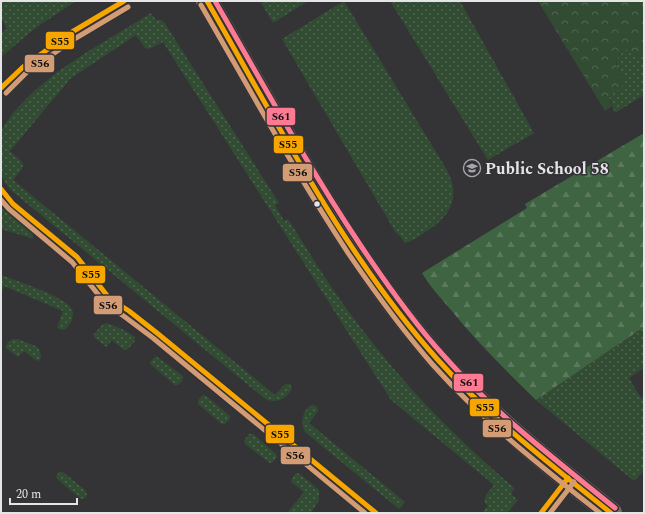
<svg xmlns="http://www.w3.org/2000/svg" width="645" height="514" font-family="Spectral,serif">
  <style>
    .grass { fill: url(#grass-dots) }
    .forest { fill: url(#forest-firs) }
    .park { fill: url(#park-crowns) }
    .lines { fill: none; stroke-linecap: round; stroke-linejoin: round }
    .secondary { stroke: #786b68; stroke-width: 22 }
    .bus-1-casing { stroke: #333236; stroke-width: 8 }
    .bus-2-casing { stroke: #333236; stroke-width: 8 }
    .bus-3-casing { stroke: #333236; stroke-width: 8 }
    .bus-1 { stroke: #f7a600; stroke-width: 5 }
    .bus-2 { stroke: #d39c74; stroke-width: 5 }
    .bus-3 { stroke: #fe7a93; stroke-width: 5 }
    .bus-dot { fill: #e5e4e7; stroke: #333236; stroke-width: 1.5 }
    .labels { text-anchor: middle; stroke-width: 3; stroke-linejoin: round; paint-order: stroke }
    .poi-label { font-size: 16px; font-weight: bold; fill: #e5e4e7; stroke: #333236; text-anchor: start }
    .line-badge { stroke: #333236; stroke-width: 1.5 }
    .pale-badge-label { font-size: 11px; text-anchor: middle; font-weight: bold; fill: #111 }
  </style>
  <defs>
    <pattern id="grass-dots" width="8" height="8" patternUnits="userSpaceOnUse"><rect width="8" height="8" fill="#324c34"/><path d="M2 2h.1M6 6h.1" fill="none" stroke="#506651" stroke-width="1.8" stroke-linecap="round"/></pattern>
    <pattern id="forest-firs" width="22" height="20" patternUnits="userSpaceOnUse"><rect width="22" height="20" fill="#3f6442"/><path d="M5 1l3.5 6h-7zM16 11l3.5 6h-7z" fill="#5b7a5d"/></pattern>
    <pattern id="park-crowns" width="20" height="18" patternUnits="userSpaceOnUse"><rect width="20" height="18" fill="#324c34"/><path d="M2 6a3 3 0 1 1 6 0M12 15a3 3 0 1 1 6 0" fill="none" stroke="#506651"/></pattern>
  </defs>
  <rect width="100%" height="100%" fill="#343335"/>
  <!-- grass -->
  <g class="grass">
    <path d="M 1,1 L 76,1 L 34,29 L 1,57 L 1,33 L 7,29 L 1,18 Z"/>
    <path d="M 260,1 L 308,1 L 273,23 Z"/>
    <path d="M 344,1 L 447,170 C 462,200 449,217 424,233 C 418,237 412,241 405,243 L 400,236 L 396,233 L 282,39 Z"/>
    <path d="M 390,1 L 460,1 L 534,133 L 488,160 Z"/>
    <path d="M 151,13 L 156,20 L 161,20 L 164,22 L 279,203 L 275,205 L 284,221 L 288,219 C 307,249 325,279 346,308 C 379,353 416,397 457,436 C 475,454 494,470 513,487 L 514,489 L 511,494 L 518,500 L 507,513 L 482,513 L 488,506 L 484,501 L 486,495 L 494,485 L 391,400 L 163,42 C 144,52 148,52 136,35 L 71,78 L 10,151 L 21,161 L 23,165 L 22,169 L 13,180 L 275,395 L 285,384 L 290,384 L 292,389 C 286,399 275,405 264,398 L 13,192 C 0,177 1,177 1,157 C 1,149 0,140 1,133 C 2,126 10,118 14,112 C 52,68 104,43 151,13 Z"/>
    <path d="M 627,49 L 634,55 L 644,57 L 644,95 L 615,113 L 609,98 L 612,93 L 620,89 L 623,78 C 616,63 611,60 627,49 Z"/>
    <path d="M 1,207 L 33,234 L 33,238 L 31,238 L 1,229 Z"/>
    <path d="M 1,275 C 15,280 65,297 71,308 C 74,311 73,316 72,320 C 70,325 67,329 62,330 L 57,328 L 63,311 L 4,286 L 1,293 Z"/>
    <path d="M 107,323 L 124,330 L 135,337 L 135,341 L 128,349 L 124,350 L 112,340 L 106,347 L 94,337 L 94,334 L 102,325 Z"/>
    <path d="M 644,327 L 644,368 L 629,378 L 641,398 L 644,396 L 644,471 L 634,481 L 536,400 Z"/>
    <path d="M 13,339 L 17,339 L 38,347 L 41,355 L 40,360 L 37,361 L 24,351 L 18,357 L 6,348 L 6,346 L 8,342 Z"/>
    <path d="M 156,356 L 183,376 L 182,381 L 178,385 L 175,385 L 150,364 L 150,362 Z"/>
    <path d="M 205,395 L 230,416 L 230,419 L 225,424 L 222,424 L 198,404 L 198,401 L 201,396 Z"/>
    <path d="M 314,405 L 317,407 L 318,411 L 309,423 L 405,502 L 399,509 L 305,432 C 300,424 302,407 314,405 Z"/>
    <path d="M 249,434 L 253,434 L 276,454 L 277,457 L 273,462 L 270,463 L 245,444 L 244,441 Z"/>
    <path d="M 59,472 L 63,472 L 86,491 L 87,495 L 85,498 L 81,499 L 57,479 L 56,477 Z"/>
    <path d="M 296,473 L 300,474 L 319,490 L 319,500 L 311,513 L 287,513 L 304,492 L 291,482 L 291,480 Z"/>
  </g>
  <!-- forest -->
  <path class="forest" d="M 644,133 L 644,327 L 536,400 C 506,371 477,342 451,310 C 441,298 430,287 422,273 L 527,208 L 525,204 Z"/>
  <!-- park -->
  <path class="park" d="M 538,1 L 644,1 L 644,57 L 634,55 L 627,49 L 619,55 L 616,64 C 618,72 628,80 621,88 C 618,91 613,92 610,96 L 609,100 L 612,106 L 605,111 Z"/>
  <g class="lines">
    <!-- secondary -->
    <path class="secondary" d="M 207,1 C 277,120 341,246 431,352 C 439,362 449,372 458,381 C 505,429 558,471 611,513"/>
    <!-- bus-1 casing -->
    <g class="bus-1-casing">
      <g id="bus-1">
        <path d="M 207,1 C 277,122 344,255 438,360 C 489,417 551,465 611,513"/>
        <path d="M 1,88 L 23,67 L 72,32 L 124,1"/>
        <path d="M 1,189 L 13,204 L 77,257 L 109,298 L 129,311 L 157,333 L 376,513"/>
        <path d="M 541,513 L 568,478"/>
      </g>
    </g>
    <!-- bus-2 casing -->
    <g class="bus-2-casing">
      <g id="bus-2">
        <path d="M 201,5 C 249,88 295,172 348,253 C 374,291 402,330 433,365 C 483,421 542,467 600,513"/>
        <path d="M 6,93 L 27,72 L 76,38 L 128,7"/>
        <path d="M 1,200 L 9,209 L 72,262 L 105,303 L 125,317 L 153,338 L 365,513"/>
        <path d="M 550,513 L 574,482"/>
      </g>
    </g>
    <!-- bus-3 casing -->
    <g class="bus-3-casing">
      <path id="bus-3" d="M 215,1 C 262,82 307,165 359,243 C 385,282 412,321 444,356 C 494,413 556,460 615,508"/>
    </g>
    <!-- bus-1 -->
    <use href="#bus-1" class="bus-1"/>
    <!-- bus-2 -->
    <use href="#bus-2" class="bus-2"/>
    <!-- bus-3 -->
    <use href="#bus-3" class="bus-3"/>
  </g>
  <!-- icons -->
  <defs>
    <g id="school-ring" transform="scale(0.9)"><circle r="9.5" fill="#333236" stroke="#a7a6a9" stroke-width="1.5"/><path d="M0-5L7-2L0 1L-7-2ZM-4 1L0 2.5L4 1V4Q0 6-4 4Z" fill="#a7a6a9"/></g>
  </defs>
  <g fill-rule="evenodd">
    <use href="#school-ring" x="472" y="168"/>
  </g>
  <!-- markers -->
  <circle class="bus-dot" cx="317" cy="204" r="3.5"/>
  <g class="labels">
    <!-- poi labels -->
    <g class="poi-label">
      <text x="485" y="174">Public School 58</text>
    </g>
  </g>
  <g class="line-badge">
    <rect x="45" y="31" width="30" height="19" rx="4" fill="#f7a600"/>
    <rect x="24" y="54" width="31" height="19" rx="4" fill="#d39c74"/>
    <rect x="266" y="107" width="30" height="19" rx="4" fill="#fe7a93"/>
    <rect x="273" y="135" width="31" height="19" rx="4" fill="#f7a600"/>
    <rect x="282" y="163" width="31" height="19" rx="4" fill="#d39c74"/>
    <rect x="75" y="265" width="31" height="19" rx="4" fill="#f7a600"/>
    <rect x="93" y="295" width="30" height="20" rx="4" fill="#d39c74"/>
    <rect x="453" y="373" width="31" height="19" rx="4" fill="#fe7a93"/>
    <rect x="469" y="398" width="31" height="19" rx="4" fill="#f7a600"/>
    <rect x="482" y="419" width="30" height="19" rx="4" fill="#d39c74"/>
    <rect x="265" y="424" width="30" height="20" rx="4" fill="#f7a600"/>
    <rect x="280" y="446" width="31" height="19" rx="4" fill="#d39c74"/>
  </g>
  <g class="pale-badge-label">
    <text x="60" y="45">S55</text>
    <text x="40" y="67">S56</text>
    <text x="281" y="120">S61</text>
    <text x="288" y="148">S55</text>
    <text x="298" y="176">S56</text>
    <text x="91" y="278">S55</text>
    <text x="108" y="309">S56</text>
    <text x="469" y="386">S61</text>
    <text x="485" y="411">S55</text>
    <text x="497" y="432">S56</text>
    <text x="280" y="438">S55</text>
    <text x="295" y="459">S56</text>
  </g>
  <!-- border -->
  <rect width="645" height="514" fill="none" stroke="#e5e4e7" stroke-width="4"/>
  <!-- scale -->
  <path d="M10 498v6h67v-6" fill="none" stroke="#e5e4e7" stroke-width="2"/>
  <text x="16" y="498" font-size="12" fill="#e5e4e7" stroke="#333236" stroke-width="3" paint-order="stroke">20 m</text>
</svg>
